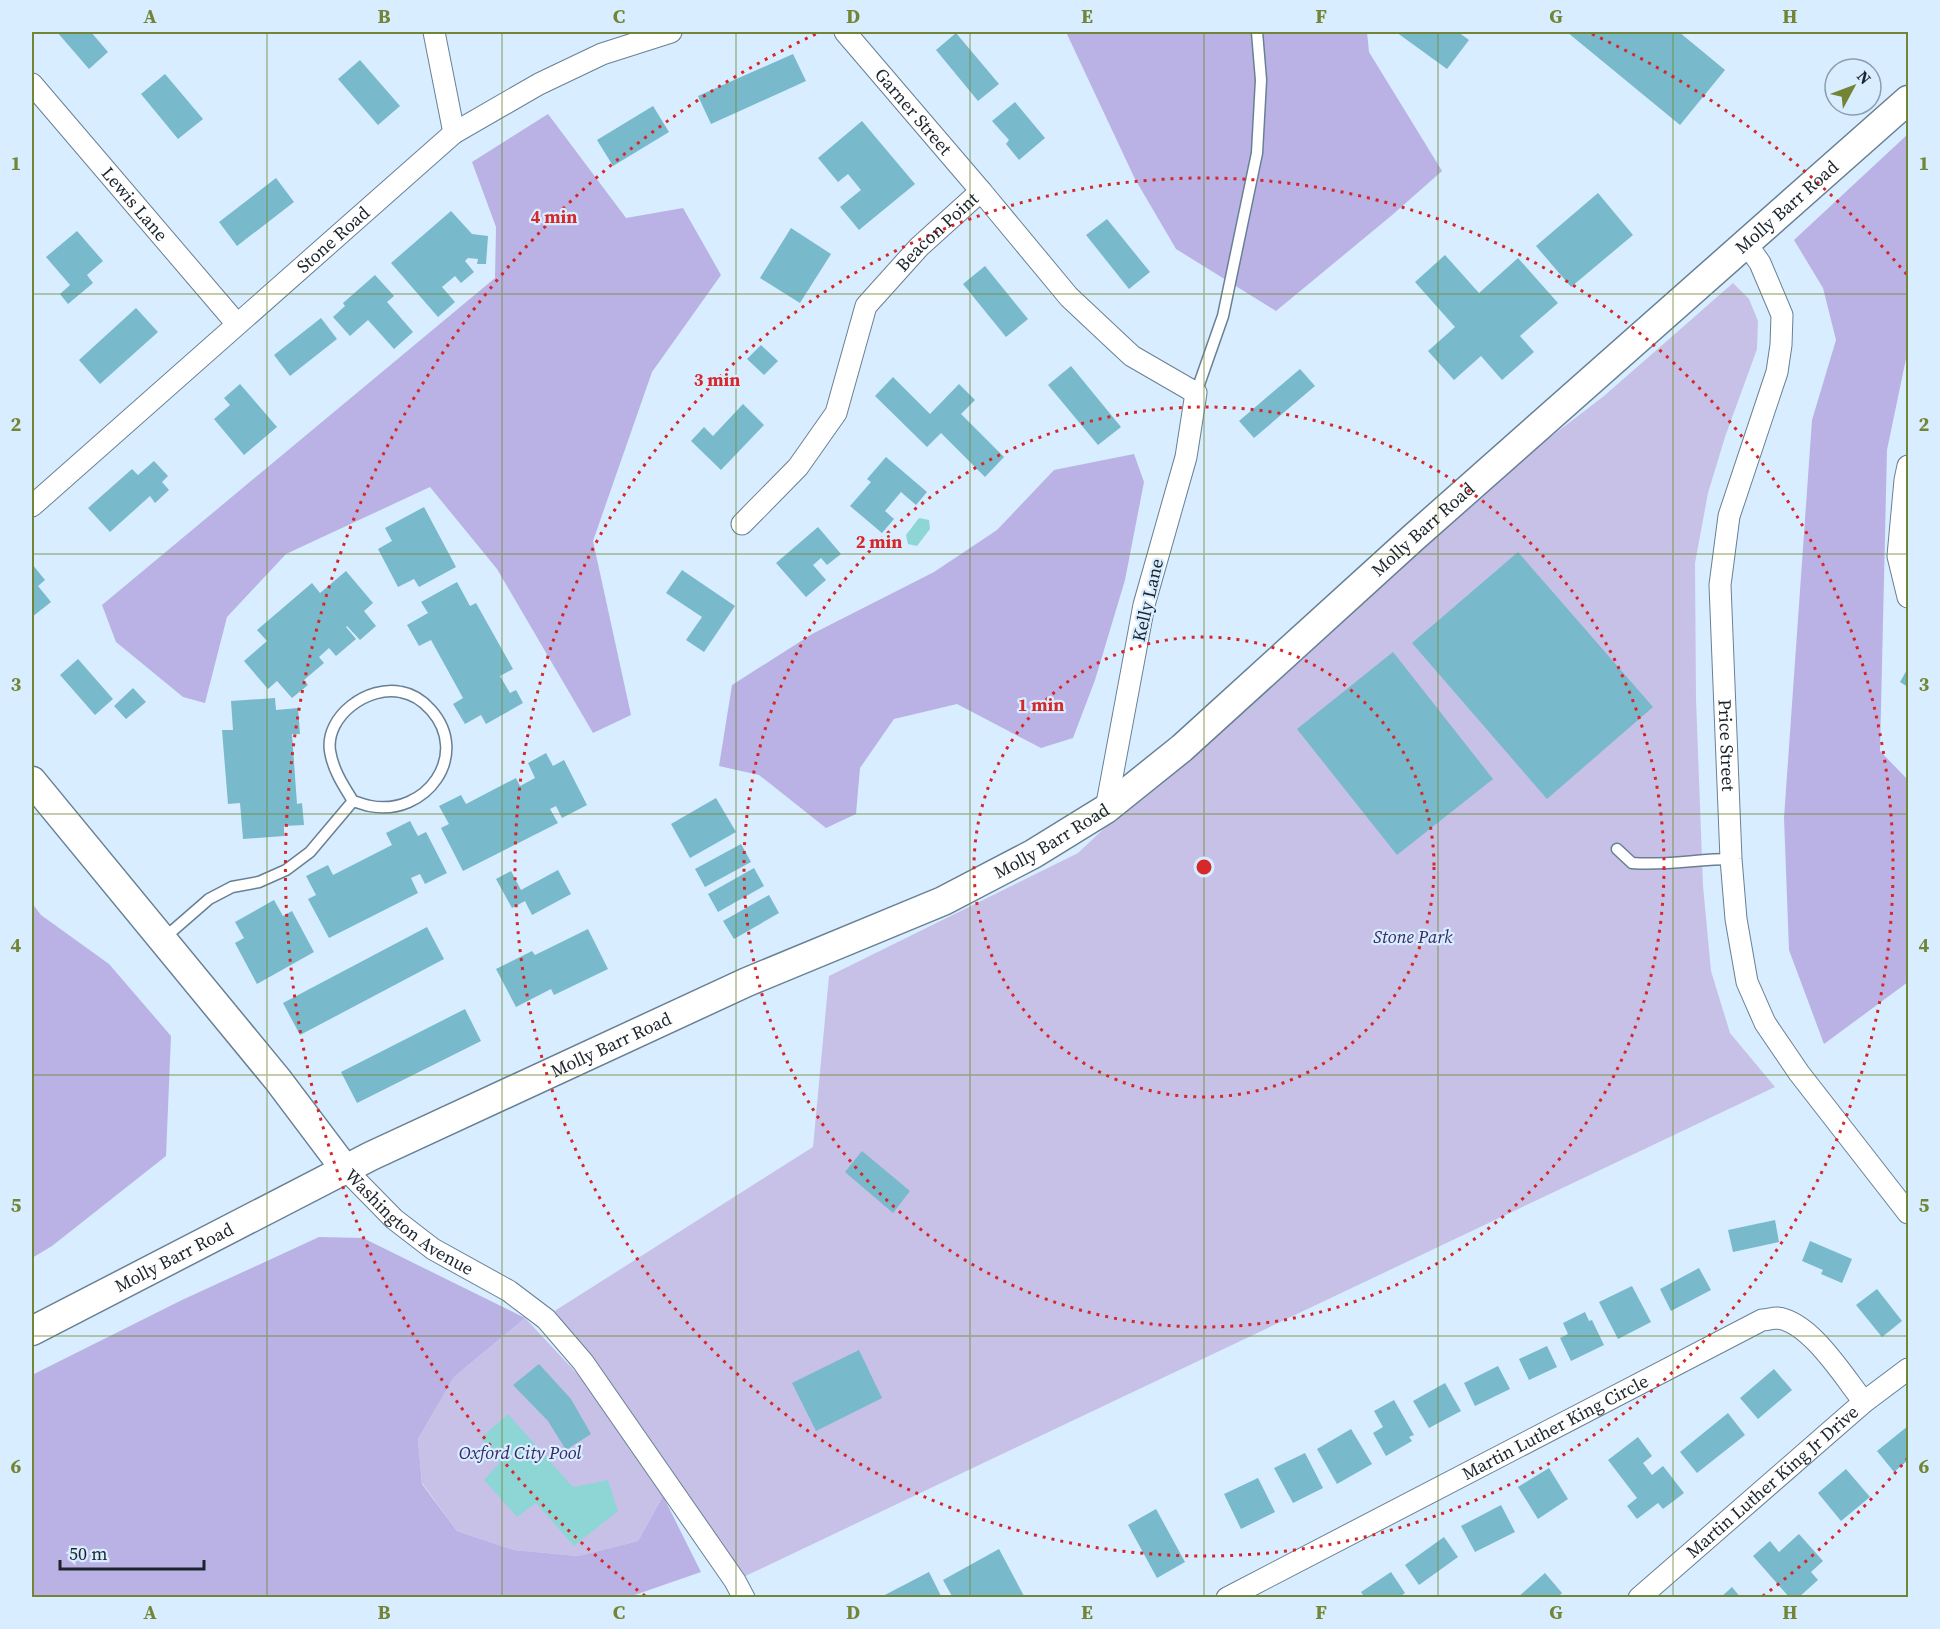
<svg xmlns="http://www.w3.org/2000/svg" width="1940" height="1629" font-family="'Source Serif 4',serif">
  <style>
    .green { fill: #c7c1e7 }
    .forest { fill: #bab2e5 }
    .water { fill: #8ed6d5 }
    .building { fill: #78b9cc }
    .lines { fill: none; stroke-linecap: round; stroke-linejoin: round }
    .lane-casing { stroke: #698094; stroke-width: 13 }
    .street-casing { stroke: #698094; stroke-width: 23 }
    .secondary-casing { stroke: #698094; stroke-width: 31 }
    .lane { stroke: #fff; stroke-width: 10 }
    .street { stroke: #fff; stroke-width: 21 }
    .secondary { stroke: #fff; stroke-width: 28 }
    .grid { fill: none; stroke: #718535; stroke-width: 1.5; stroke-opacity: 0.55 }
    .ring { fill: none; stroke: #d62828; stroke-width: 3; stroke-dasharray: 3 6 }
    .labels { text-anchor: middle; stroke-width: 4.5; stroke-linejoin: round; paint-order: stroke }
    .street-label { font-size: 18px; fill: #1c252d; stroke: #d8edff }
    .park-label { font-size: 18px; font-style: italic; fill: #382864; stroke: #d8edff }
    .centre { fill: #d62828; stroke: #d8edff; stroke-width: 3 }
    .ring-label { font-size: 18px; text-anchor: middle; font-weight: bold; fill: #d62828; stroke: #d8edff; stroke-width: 4.5; stroke-linejoin: round; paint-order: stroke }
    .neatline { fill: none; stroke: #718535; stroke-width: 2 }
    .grid-label { font-size: 20px; text-anchor: middle; font-weight: bold; fill: #718535 }
  </style>
  <rect width="100%" height="100%" fill="#d8edff"/>
  <!-- green -->
  <g class="green">
    <path d="M 1733,283 L 1749,299 L 1758,321 L 1757,349 L 1725,437 L 1708,493 L 1695,563 L 1696,699 L 1703,886 L 1711,971 L 1730,1033 L 1775,1087 L 735,1581 L 553,1312 L 813,1147 L 829,976 L 1078,853 L 1383,565 L 1604,396 Z"/>
    <path d="M 525,1318 L 585,1382 L 663,1496 L 638,1541 L 578,1556 L 514,1550 L 457,1531 L 422,1483 L 418,1439 L 454,1377 Z"/>
  </g>
  <!-- forest -->
  <g class="forest">
    <path d="M 1066,32 L 1367,32 L 1369,52 L 1442,171 L 1391,216 L 1276,311 L 1176,249 L 1135,179 Z"/>
    <path d="M 548,114 L 626,218 L 683,208 L 721,275 L 652,372 L 593,541 L 631,715 L 593,733 L 497,569 L 430,487 L 286,554 L 227,617 L 205,703 L 183,697 L 116,642 L 102,605 L 495,278 L 496,227 L 472,162 Z"/>
    <path d="M 1908,134 L 1908,349 L 1887,450 L 1880,751 L 1908,780 L 1908,982 L 1824,1044 L 1789,950 L 1784,818 L 1812,420 L 1836,340 L 1823,288 L 1794,240 Z"/>
    <path d="M 1134,454 L 1144,482 L 1125,580 L 1095,680 L 1073,738 L 1041,748 L 957,704 L 894,719 L 860,768 L 856,814 L 826,828 L 759,775 L 719,766 L 732,685 L 812,634 L 934,572 L 997,530 L 1054,470 Z"/>
    <path d="M 32,903 L 41,915 L 109,964 L 171,1036 L 166,1156 L 52,1246 L 32,1258 Z"/>
    <path d="M 319,1237 L 363,1238 L 525,1318 L 454,1377 L 418,1439 L 422,1484 L 457,1531 L 514,1550 L 578,1556 L 638,1541 L 663,1496 L 701,1572 L 626,1598 L 32,1597 L 32,1375 L 182,1300 Z"/>
  </g>
  <!-- water -->
  <g class="water">
    <path d="M 919,518 L 929,520 L 930,529 L 917,546 L 908,544 L 906,535 Z"/>
    <path d="M 508,1414 L 573,1487 L 608,1480 L 618,1511 L 574,1546 L 536,1503 L 517,1517 L 484,1480 L 500,1462 L 481,1438 Z"/>
  </g>
  <!-- building -->
  <g class="building">
    <path d="M 57,32 L 91,32 L 108,52 L 89,69 Z"/>
    <path d="M 1396,32 L 1458,32 L 1469,40 L 1447,69 Z"/>
    <path d="M 1567,32 L 1679,32 L 1725,70 L 1680,125 Z"/>
    <path d="M 956,33 L 999,84 L 978,101 L 936,50 Z"/>
    <path d="M 793,54 L 806,81 L 711,124 L 698,96 Z"/>
    <path d="M 360,60 L 400,106 L 378,125 L 338,79 Z"/>
    <path d="M 165,74 L 203,119 L 178,139 L 141,94 Z"/>
    <path d="M 1015,102 L 1045,138 L 1019,160 L 1006,144 L 1009,140 L 992,121 Z"/>
    <path d="M 653,106 L 669,132 L 613,166 L 597,140 Z"/>
    <path d="M 862,121 L 915,184 L 859,230 L 840,207 L 861,190 L 848,174 L 838,182 L 818,158 Z"/>
    <path d="M 276,178 L 294,202 L 237,246 L 219,222 Z"/>
    <path d="M 1598,193 L 1633,235 L 1571,287 L 1536,246 Z"/>
    <path d="M 451,211 L 472,234 L 488,236 L 486,264 L 477,264 L 478,259 L 468,258 L 465,261 L 474,272 L 461,283 L 455,276 L 442,287 L 455,302 L 438,317 L 391,263 Z"/>
    <path d="M 1107,219 L 1150,272 L 1129,289 L 1086,235 Z"/>
    <path d="M 791,228 L 831,254 L 800,303 L 760,278 Z"/>
    <path d="M 77,231 L 103,261 L 87,275 L 93,283 L 68,304 L 60,294 L 70,285 L 46,257 Z"/>
    <path d="M 1445,255 L 1479,293 L 1518,258 L 1558,303 L 1520,336 L 1534,352 L 1502,380 L 1481,356 L 1454,380 L 1428,351 L 1455,327 L 1415,282 Z"/>
    <path d="M 985,266 L 1028,319 L 1006,337 L 963,284 Z"/>
    <path d="M 375,275 L 394,296 L 387,302 L 413,332 L 394,349 L 368,320 L 350,336 L 333,317 L 345,306 L 343,303 Z"/>
    <path d="M 136,308 L 158,332 L 100,384 L 79,360 Z"/>
    <path d="M 321,318 L 337,339 L 290,376 L 274,355 Z"/>
    <path d="M 761,345 L 778,361 L 764,375 L 747,359 Z"/>
    <path d="M 1071,366 L 1121,427 L 1098,445 L 1048,385 Z"/>
    <path d="M 1300,369 L 1315,386 L 1254,438 L 1239,421 Z"/>
    <path d="M 893,377 L 930,414 L 959,384 L 975,400 L 961,414 L 1004,457 L 985,477 L 941,433 L 927,447 L 875,396 Z"/>
    <path d="M 240,384 L 277,427 L 244,455 L 214,419 L 230,405 L 224,398 Z"/>
    <path d="M 743,404 L 764,425 L 721,470 L 691,441 L 704,427 L 713,436 Z"/>
    <path d="M 886,457 L 927,492 L 916,505 L 901,492 L 885,511 L 894,519 L 882,533 L 850,506 L 871,482 L 867,479 Z"/>
    <path d="M 154,461 L 168,476 L 162,482 L 169,490 L 155,503 L 150,496 L 110,532 L 88,508 L 132,469 L 138,475 Z"/>
    <path d="M 424,507 L 456,567 L 419,587 L 414,579 L 398,587 L 378,549 L 392,541 L 385,528 Z"/>
    <path d="M 818,527 L 841,554 L 827,565 L 821,558 L 813,565 L 826,580 L 806,597 L 776,563 Z"/>
    <path d="M 1518,552 L 1653,707 L 1547,799 L 1412,643 Z"/>
    <path d="M 32,564 L 45,580 L 38,586 L 51,602 L 32,617 Z"/>
    <path d="M 682,570 L 735,606 L 704,652 L 686,640 L 702,617 L 666,593 Z"/>
    <path d="M 346,571 L 373,603 L 364,611 L 376,626 L 360,640 L 347,626 L 346,627 L 356,639 L 336,656 L 329,648 L 319,657 L 324,663 L 304,680 L 308,685 L 292,698 L 277,681 L 268,689 L 244,661 L 267,641 L 257,630 L 312,583 L 320,593 Z"/>
    <path d="M 457,582 L 470,606 L 476,603 L 513,669 L 500,676 L 510,693 L 516,690 L 523,703 L 486,724 L 481,715 L 465,724 L 453,704 L 463,698 L 431,640 L 419,646 L 407,625 L 428,613 L 421,602 Z"/>
    <path d="M 1393,652 L 1493,779 L 1397,855 L 1297,729 Z"/>
    <path d="M 78,659 L 113,699 L 95,715 L 60,675 Z"/>
    <path d="M 1908,668 L 1908,687 L 1900,682 Z"/>
    <path d="M 133,688 L 146,702 L 126,719 L 114,706 Z"/>
    <path d="M 275,698 L 276,710 L 298,708 L 300,734 L 292,734 L 297,804 L 302,803 L 304,825 L 284,826 L 284,836 L 243,839 L 240,803 L 228,804 L 222,730 L 233,730 L 231,701 Z"/>
    <path d="M 546,753 L 553,766 L 564,760 L 587,805 L 562,818 L 556,806 L 550,809 L 558,823 L 463,871 L 441,828 L 449,824 L 439,806 L 461,795 L 466,804 L 516,778 L 520,786 L 535,778 L 528,763 Z"/>
    <path d="M 716,798 L 736,832 L 690,858 L 671,824 Z"/>
    <path d="M 410,821 L 418,836 L 426,832 L 447,873 L 425,884 L 420,874 L 411,878 L 418,893 L 329,938 L 308,899 L 316,895 L 306,876 L 328,865 L 333,875 L 392,845 L 386,833 Z"/>
    <path d="M 741,844 L 751,862 L 705,887 L 695,869 Z"/>
    <path d="M 754,868 L 764,886 L 718,912 L 708,894 Z"/>
    <path d="M 558,870 L 571,894 L 532,915 L 525,901 L 512,908 L 496,879 L 511,871 L 521,890 Z"/>
    <path d="M 769,895 L 779,913 L 734,939 L 723,921 Z"/>
    <path d="M 274,900 L 283,916 L 292,911 L 314,952 L 257,984 L 235,943 L 244,938 L 235,922 Z"/>
    <path d="M 427,927 L 444,959 L 300,1035 L 283,1003 Z"/>
    <path d="M 588,929 L 608,969 L 554,995 L 551,989 L 516,1007 L 496,969 L 532,951 L 535,955 Z"/>
    <path d="M 465,1009 L 481,1041 L 357,1103 L 341,1072 Z"/>
    <path d="M 862,1151 L 910,1191 L 893,1213 L 845,1172 Z"/>
    <path d="M 1775,1220 L 1779,1242 L 1733,1252 L 1728,1230 Z"/>
    <path d="M 1810,1241 L 1852,1259 L 1842,1283 L 1821,1274 L 1823,1270 L 1802,1261 Z"/>
    <path d="M 1699,1268 L 1711,1290 L 1671,1311 L 1660,1289 Z"/>
    <path d="M 1632,1286 L 1651,1322 L 1618,1339 L 1599,1302 Z"/>
    <path d="M 1877,1289 L 1902,1321 L 1882,1337 L 1856,1305 Z"/>
    <path d="M 1585,1312 L 1589,1321 L 1592,1320 L 1604,1345 L 1571,1361 L 1560,1338 L 1568,1334 L 1563,1323 Z"/>
    <path d="M 1547,1346 L 1557,1367 L 1529,1380 L 1519,1359 Z"/>
    <path d="M 859,1350 L 882,1398 L 816,1431 L 792,1383 Z"/>
    <path d="M 539,1364 L 571,1399 L 591,1434 L 566,1450 L 548,1421 L 513,1385 Z"/>
    <path d="M 1498,1366 L 1510,1389 L 1475,1406 L 1464,1383 Z"/>
    <path d="M 1774,1369 L 1792,1390 L 1758,1419 L 1740,1398 Z"/>
    <path d="M 1445,1383 L 1461,1411 L 1429,1428 L 1413,1401 Z"/>
    <path d="M 1394,1400 L 1414,1435 L 1409,1437 L 1412,1441 L 1386,1456 L 1373,1433 L 1383,1427 L 1374,1411 Z"/>
    <path d="M 1728,1413 L 1745,1435 L 1697,1473 L 1680,1452 Z"/>
    <path d="M 1908,1426 L 1908,1460 L 1894,1472 L 1877,1451 Z"/>
    <path d="M 1351,1429 L 1372,1464 L 1337,1484 L 1317,1449 Z"/>
    <path d="M 1638,1437 L 1652,1456 L 1643,1463 L 1652,1475 L 1663,1466 L 1684,1493 L 1663,1509 L 1658,1503 L 1637,1519 L 1627,1506 L 1637,1498 L 1608,1460 Z"/>
    <path d="M 1305,1453 L 1323,1488 L 1293,1503 L 1274,1468 Z"/>
    <path d="M 1549,1468 L 1568,1499 L 1538,1519 L 1518,1487 Z"/>
    <path d="M 1846,1469 L 1870,1497 L 1841,1521 L 1818,1493 Z"/>
    <path d="M 1258,1478 L 1275,1512 L 1241,1529 L 1224,1494 Z"/>
    <path d="M 1501,1505 L 1515,1532 L 1475,1552 L 1461,1526 Z"/>
    <path d="M 1156,1509 L 1185,1562 L 1157,1578 L 1128,1525 Z"/>
    <path d="M 1799,1534 L 1823,1561 L 1811,1572 L 1818,1580 L 1798,1598 L 1790,1598 L 1753,1556 L 1770,1541 L 1779,1552 Z"/>
    <path d="M 1444,1537 L 1458,1557 L 1419,1585 L 1405,1565 Z"/>
    <path d="M 999,1549 L 1025,1598 L 953,1598 L 943,1580 Z"/>
    <path d="M 929,1572 L 942,1598 L 879,1598 Z"/>
    <path d="M 1391,1572 L 1405,1593 L 1398,1598 L 1365,1598 L 1361,1592 Z"/>
    <path d="M 1545,1573 L 1562,1593 L 1557,1598 L 1517,1598 Z"/>
    <path d="M 1732,1587 L 1741,1598 L 1720,1598 Z"/>
  </g>
  <g class="lines">
    <!-- lane casing -->
    <g class="lane-casing">
      <g id="lane">
        <path d="M 1196,393 L 1223,316 L 1257,153 L 1261,80 L 1257,32"/>
        <path d="M 1617,849 L 1632,863 C 1665,866 1698,859 1731,859"/>
        <path d="M 163,939 L 209,899 L 232,887 L 259,882 L 286,870 L 310,852 L 353,801 C 359,803 365,805 370,806 C 426,817 471,755 431,710 C 423,701 413,694 401,692 C 368,685 325,716 330,751 C 333,770 343,785 353,801"/>
      </g>
    </g>
    <!-- street casing -->
    <g class="street-casing">
      <g id="street">
        <path d="M 434,32 L 454,133"/>
        <path id="s1" d="M 845,32 L 981,191"/>
        <path id="s2" d="M 32,84 L 237,324"/>
        <path id="s3" d="M 1746,243 L 1760,263 L 1782,315 L 1781,345 L 1777,372 L 1729,516 L 1720,585 L 1731,859 L 1736,919 L 1747,982 L 1765,1023 L 1799,1073 L 1908,1213"/>
        <path d="M 1908,466 L 1905,480 L 1898,556 L 1908,597"/>
        <path id="s4" d="M 32,506 L 454,133 L 539,84 L 602,54 L 671,32"/>
        <path id="s5" d="M 742,524 L 798,467 L 836,413 L 866,306 L 919,247 L 981,191 L 1069,297 L 1118,343 L 1132,356 L 1196,393 L 1186,457 L 1144,605 L 1106,809"/>
        <path id="s6" d="M 345,1169 L 394,1219 L 433,1249 L 509,1291 L 546,1319 L 583,1362 L 735,1581 L 744,1598"/>
        <path id="s7" d="M 1227,1598 L 1762,1320 C 1767,1320 1772,1318 1777,1318 C 1810,1321 1844,1377 1864,1402"/>
        <path id="s8" d="M 1639,1598 L 1864,1402 L 1908,1369"/>
      </g>
    </g>
    <!-- secondary casing -->
    <g class="secondary-casing">
      <g id="secondary">
        <path d="M 32,781 L 278,1080 L 345,1169"/>
        <path id="s9" d="M 32,1331 L 371,1156 L 747,982 L 943,901 L 1033,854 L 1106,809 L 1182,748 L 1413,538 L 1908,100"/>
      </g>
    </g>
    <!-- lane -->
    <use href="#lane" class="lane"/>
    <!-- street -->
    <use href="#street" class="street"/>
    <!-- secondary -->
    <use href="#secondary" class="secondary"/>
  </g>
  <!-- grid -->
  <path class="grid" d="M 267,32 L 267,1598M 502,32 L 502,1598M 736,32 L 736,1598M 970,32 L 970,1598M 1204,32 L 1204,1598M 1438,32 L 1438,1598M 1673,32 L 1673,1598M 32,294 L 1908,294M 32,554 L 1908,554M 32,814 L 1908,814M 32,1075 L 1908,1075M 32,1336 L 1908,1336"/>
  <!-- distance rings -->
  <g class="ring">
    <circle cx="1204" cy="867" r="230"/>
    <circle cx="1204" cy="867" r="460"/>
    <circle cx="1204" cy="867" r="689"/>
    <path d="M1908 1458A919 919 0 0 1 1763 1596M645 1596A919 919 0 0 1 816 34M1592 34A919 919 0 0 1 1908 276"/>
  </g>
  <g class="labels">
    <!-- street labels -->
    <g class="street-label">
      <text dy="6" stroke="none"><textPath href="#s1" startOffset="105">Garner Street</textPath></text>
      <text dy="6" stroke="none"><textPath href="#s2" startOffset="158">Lewis Lane</textPath></text>
      <text dy="6" stroke="none"><textPath href="#s9" startOffset="2104">Molly Barr Road</textPath></text>
      <text dy="6" stroke="none"><textPath href="#s5" startOffset="360">Beacon Point</textPath></text>
      <text dy="6" stroke="none"><textPath href="#s4" startOffset="402">Stone Road</textPath></text>
      <text dy="6" stroke="none"><textPath href="#s9" startOffset="1618">Molly Barr Road</textPath></text>
      <text transform="translate(1148 600) rotate(-77)" y="6">Kelly Lane</text>
      <text dy="6" stroke="none"><textPath href="#s3" startOffset="520">Price Street</textPath></text>
      <text dy="6" stroke="none"><textPath href="#s9" startOffset="1132">Molly Barr Road</textPath></text>
      <text dy="6" stroke="none"><textPath href="#s9" startOffset="646">Molly Barr Road</textPath></text>
      <text dy="6" stroke="none"><textPath href="#s6" startOffset="84">Washington Avenue</textPath></text>
      <text dy="6" stroke="none"><textPath href="#s9" startOffset="160">Molly Barr Road</textPath></text>
      <text dy="6" stroke="none"><textPath href="#s7" startOffset="370">Martin Luther King Circle</textPath></text>
      <text dy="6" stroke="none"><textPath href="#s8" startOffset="177">Martin Luther King Jr Drive</textPath></text>
    </g>
    <!-- park labels -->
    <g class="park-label">
      <text x="1413" y="943">Stone Park</text>
      <text x="520" y="1459">Oxford City Pool</text>
    </g>
  </g>
  <circle cx="1204" cy="867" r="9" class="centre"/>
  <g class="ring-label">
    <text x="554" y="223">4 min</text>
    <text x="717" y="386">3 min</text>
    <text x="879" y="548">2 min</text>
    <text x="1041" y="711">1 min</text>
  </g>
  <!-- border -->
  <rect width="1940" height="1629" fill="none" stroke="#d8edff" stroke-width="66"/>
  <!-- north arrow -->
  <g transform="translate(1853 87) rotate(49)"><circle r="28" fill="#d8edff" stroke="#8d9dab" stroke-width="1.5"/>
  <path d="M0-4.5L10 22L0 15L-10 22Z" fill="#718535"/>
  <text y="-9" font-size="16" font-weight="bold" text-anchor="middle" fill="#1c252d">N</text>
  </g>
  <!-- scale -->
  <path d="M60 1560v9h144v-9" fill="none" stroke="#1c252d" stroke-width="3"/>
  <text x="69" y="1560" font-size="18" fill="#1c252d" stroke="#d8edff" stroke-width="4.5" paint-order="stroke">50 m</text>
  <rect x="33" y="33" width="1874" height="1563" class="neatline"/>
  <g class="grid-label">
    <text x="150" y="23">A</text>
    <text x="384" y="23">B</text>
    <text x="619" y="23">C</text>
    <text x="853" y="23">D</text>
    <text x="1087" y="23">E</text>
    <text x="1321" y="23">F</text>
    <text x="1556" y="23">G</text>
    <text x="1790" y="23">H</text>
    <text x="16" y="170">1</text>
    <text x="1924" y="170">1</text>
    <text x="16" y="431">2</text>
    <text x="1924" y="431">2</text>
    <text x="16" y="691">3</text>
    <text x="1924" y="691">3</text>
    <text x="16" y="952">4</text>
    <text x="1924" y="952">4</text>
    <text x="16" y="1212">5</text>
    <text x="1924" y="1212">5</text>
    <text x="16" y="1473">6</text>
    <text x="1924" y="1473">6</text>
    <text x="150" y="1619">A</text>
    <text x="384" y="1619">B</text>
    <text x="619" y="1619">C</text>
    <text x="853" y="1619">D</text>
    <text x="1087" y="1619">E</text>
    <text x="1321" y="1619">F</text>
    <text x="1556" y="1619">G</text>
    <text x="1790" y="1619">H</text>
  </g>
</svg>
